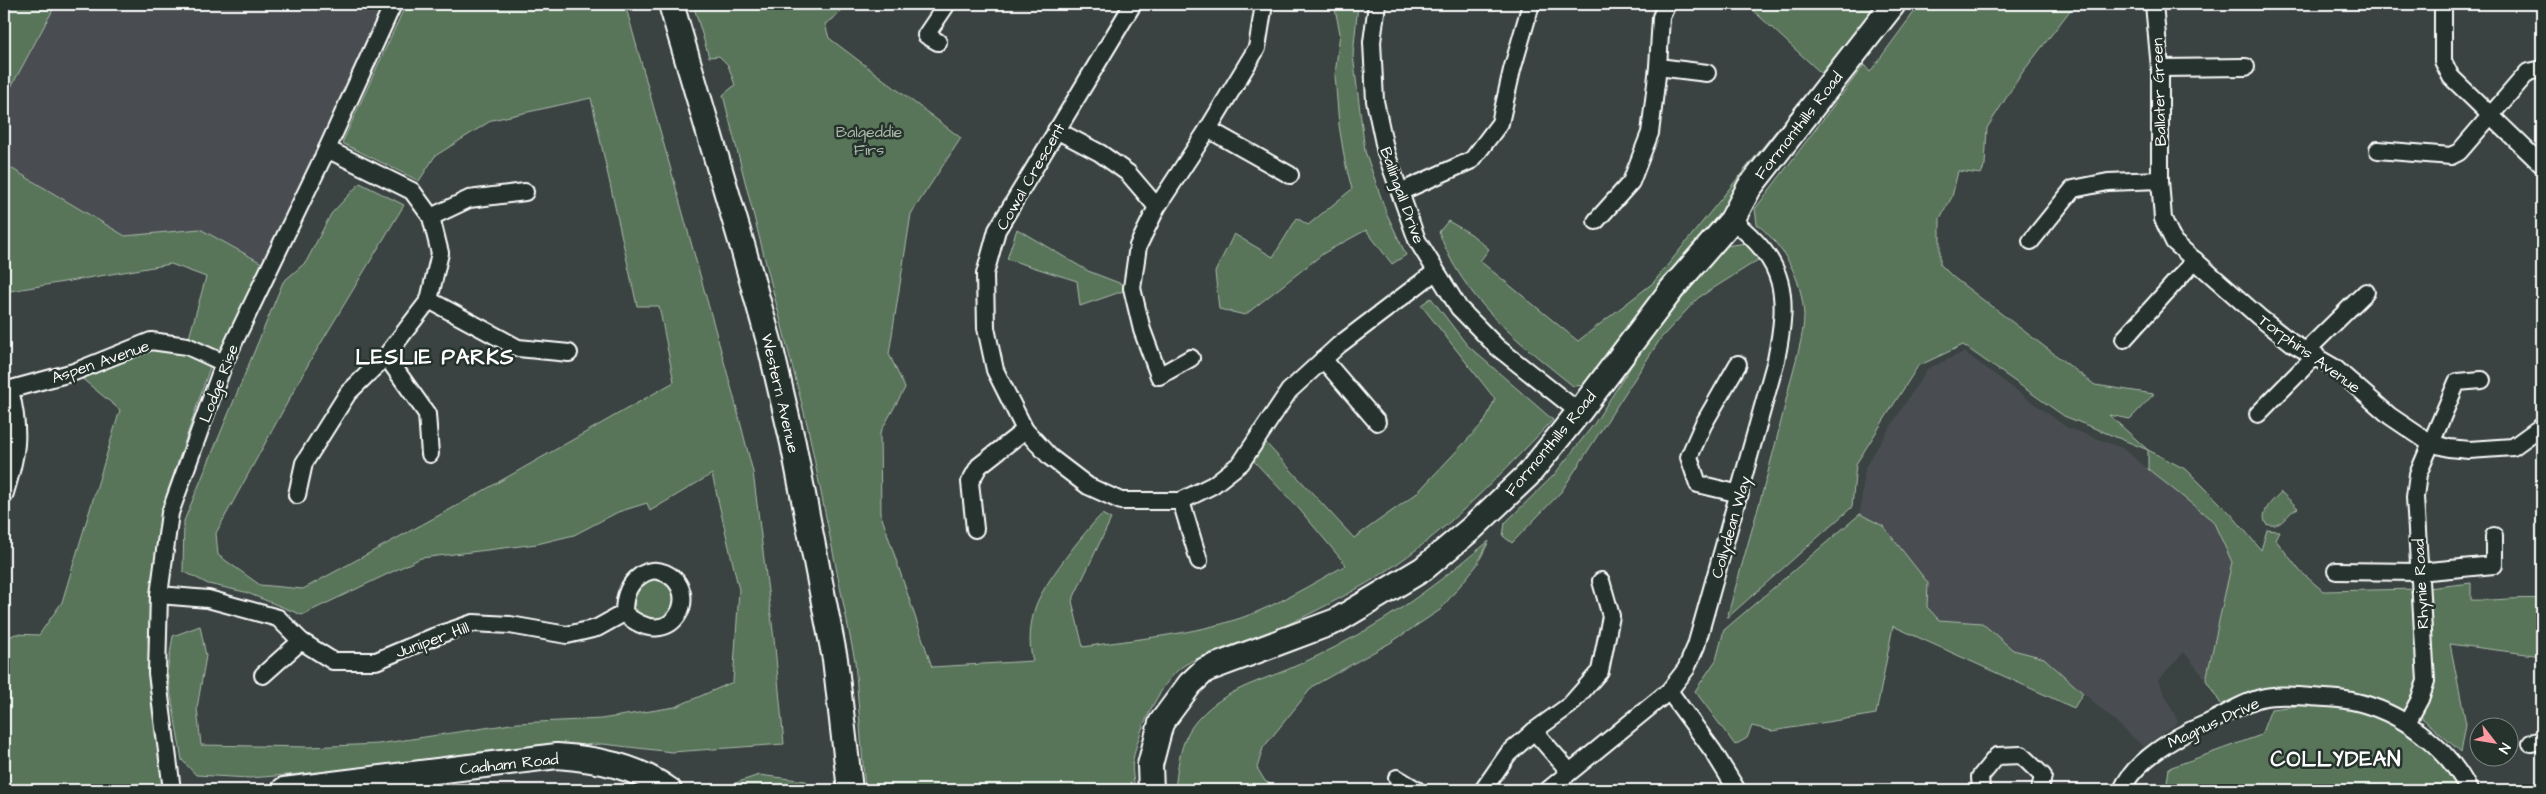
<svg xmlns="http://www.w3.org/2000/svg" width="2546" height="794" font-family="'Architects Daughter',sans-serif">
  <style>
    .built { fill: #484e51 }
    .green { fill: #58745a; stroke: #acbaac }
    .lines { fill: none; stroke-linecap: round; stroke-linejoin: round }
    .street-casing { stroke: #fff; stroke-width: 20 }
    .secondary-casing { stroke: #fff; stroke-width: 28 }
    .street { stroke: #26332d; stroke-width: 16 }
    .secondary { stroke: #26332d; stroke-width: 24 }
    .labels { text-anchor: middle; stroke-width: 5; stroke-linejoin: round; paint-order: stroke }
    .street-label { font-size: 16px; fill: #fff; stroke: #26332d }
    .park-label { font-size: 16px; fill: #acbaac; stroke: #26332d }
    .district-label { font-size: 21px; font-weight: bold; letter-spacing: 1px; fill: #fff; stroke: #26332d }
  </style>
  <rect width="100%" height="100%" fill="#3a4342"/>
  <filter id="ink" filterUnits="userSpaceOnUse"><feTurbulence type="fractalNoise" baseFrequency=".02" numOctaves="2"/><feDisplacementMap in="SourceGraphic" scale="10" xChannelSelector="R" yChannelSelector="G"/><feConvolveMatrix kernelMatrix="1 2 1 2 8 2 1 2 1" color-interpolation-filters="sRGB"/></filter>
  <g filter="url(#ink)">
    <!-- built -->
    <g class="built">
      <path d="M 56,4 L 379,4 L 391,10 L 269,267 L 200,229 L 125,236 L 4,164 L 4,100 Z"/>
      <path d="M 1964,352 L 2066,427 L 2122,448 L 2213,521 L 2232,562 L 2206,680 L 2184,652 L 2158,680 L 2178,722 L 2144,747 L 2044,658 L 2013,650 L 1982,623 L 1939,620 L 1927,607 L 1883,526 L 1860,514 L 1865,467 L 1927,369 Z"/>
    </g>
    <!-- green -->
    <g class="green">
      <path d="M 4,4 L 56,4 L 4,100 Z"/>
      <path d="M 406,4 L 625,4 L 733,394 L 753,472 L 775,647 L 784,744 L 672,752 L 603,744 L 551,746 L 352,770 L 249,778 L 196,775 L 182,760 L 167,672 L 173,636 L 200,626 L 206,656 L 197,708 L 201,745 L 309,747 L 378,744 L 518,723 L 601,719 L 675,707 L 733,682 L 739,590 L 712,474 L 650,511 L 647,503 L 618,512 L 574,535 L 537,544 L 421,558 L 302,615 L 245,592 L 208,584 L 183,571 L 184,521 L 283,282 L 306,262 L 331,214 L 360,183 L 404,205 L 309,363 L 216,533 L 218,555 L 260,585 L 303,589 L 460,504 L 674,382 L 659,306 L 637,306 L 591,98 L 492,120 L 435,156 L 419,181 L 342,143 Z"/>
      <path d="M 693,4 L 846,4 L 833,19 L 825,24 L 829,38 L 961,138 L 911,214 L 889,354 L 905,388 L 880,433 L 881,515 L 932,667 L 1033,661 C 1028,644 1030,624 1035,608 C 1042,585 1085,531 1102,514 L 1111,519 L 1072,601 L 1083,647 C 1133,639 1192,635 1241,618 C 1278,605 1312,584 1346,565 L 1300,510 L 1251,458 L 1264,441 L 1354,538 L 1416,494 L 1485,421 L 1495,399 L 1421,305 L 1431,298 L 1467,345 L 1553,420 C 1492,483 1431,549 1353,591 C 1324,607 1292,624 1261,635 C 1241,643 1193,656 1178,670 C 1157,690 1138,732 1133,760 C 1131,769 1134,781 1135,790 L 865,790 L 855,661 L 808,428 L 723,95 L 735,85 L 728,65 L 719,56 L 709,57 Z"/>
      <path d="M 1334,4 L 1358,4 L 1353,55 L 1365,151 L 1386,212 L 1406,255 L 1392,264 L 1366,230 L 1324,253 L 1245,315 L 1219,309 L 1215,272 L 1234,234 L 1273,257 L 1297,218 L 1308,225 L 1352,189 L 1345,162 L 1339,125 L 1335,75 L 1340,33 Z"/>
      <path d="M 1746,4 L 1879,4 L 1822,73 L 1806,109 L 1589,385 L 1573,386 C 1520,343 1462,299 1439,232 L 1448,221 L 1471,234 L 1489,249 L 1480,261 L 1578,341 L 1653,283 L 1822,74 Z"/>
      <path d="M 1920,4 L 2075,4 L 2022,73 L 1987,128 L 1985,165 L 1981,174 L 1958,171 L 1952,197 L 1940,218 L 1940,264 L 1953,277 L 2095,385 L 2154,394 L 2130,419 L 2109,415 L 2148,450 L 2187,470 L 2231,514 L 2261,550 L 2267,530 L 2279,531 L 2275,539 L 2300,571 L 2323,591 L 2419,589 L 2471,583 L 2471,600 C 2495,601 2518,597 2542,599 L 2542,656 L 2450,644 L 2466,724 L 2461,752 L 2414,711 L 2407,723 L 2378,709 L 2295,696 L 2227,714 L 2206,680 L 2232,562 L 2213,521 L 2148,469 L 2148,450 L 2064,416 L 1963,345 L 1918,366 L 1856,464 L 1852,507 L 1727,618 C 1748,541 1772,465 1789,387 C 1794,366 1804,336 1804,316 C 1802,278 1785,248 1757,224 L 1755,209 L 1864,65 L 1870,72 Z"/>
      <path d="M 4,164 L 125,236 L 200,229 L 269,267 L 224,363 L 213,358 L 163,506 L 152,594 L 148,641 L 165,790 L 4,790 L 4,640 L 15,634 L 39,635 L 62,602 L 120,410 L 74,372 L 151,341 L 187,345 L 206,277 L 171,264 L 4,292 Z"/>
      <path d="M 1017,229 L 1088,271 L 1132,288 L 1080,306 L 1077,281 L 1007,259 Z"/>
      <path d="M 1747,243 L 1758,260 L 1698,298 L 1661,338 L 1561,492 L 1512,543 L 1503,536 L 1505,523 L 1554,475 L 1594,424 L 1646,343 L 1725,246 Z"/>
      <path d="M 2281,492 L 2298,508 C 2285,514 2282,530 2266,524 C 2259,512 2273,500 2281,492 Z"/>
      <path d="M 1860,514 L 1883,526 L 1928,583 L 1927,607 L 1939,620 L 1982,623 L 2013,650 L 2044,658 L 2083,693 L 2074,708 L 1893,626 L 1876,714 L 1772,731 L 1752,726 L 1747,738 L 1735,745 L 1695,691 L 1716,660 L 1724,630 Z"/>
      <path d="M 1489,541 L 1477,565 L 1440,610 L 1390,643 L 1313,686 L 1263,748 L 1257,768 L 1265,781 L 1280,790 L 1175,790 C 1178,764 1180,737 1200,717 C 1224,691 1257,682 1289,669 C 1309,660 1331,650 1350,639 C 1401,612 1445,577 1489,541 Z"/>
      <circle cx="655" cy="600" r="21"/>
      <path d="M 2313,704 L 2345,704 L 2399,725 L 2433,753 L 2461,790 L 2166,790 L 2169,768 L 2261,735 L 2271,709 Z"/>
      <path d="M 759,775 L 806,781 L 809,790 L 722,790 L 721,788 Z"/>
    </g>
    <g class="lines">
      <!-- street casing -->
      <g class="street-casing">
        <g id="street">
          <path d="M 1133,4 L 997,230 L 985,274 L 986,328 L 995,370 L 1025,430 L 1050,457 L 1088,486 L 1121,501 L 1181,501 L 1213,485 L 1241,463 L 1289,391 L 1339,345 L 1435,272"/>
          <path d="M 1377,4 L 1372,42 L 1375,101 L 1386,153 L 1417,240 L 1459,308 L 1497,347 L 1579,412"/>
          <path d="M 2154,4 L 2160,68 L 2160,180 L 2163,219 L 2174,242 L 2259,317 L 2292,343 L 2335,368 L 2390,416 L 2430,443 L 2449,448 L 2469,450 L 2513,447 L 2542,426"/>
          <path d="M 2443,4 L 2443,61 L 2451,77 L 2542,165"/>
          <path d="M 938,42 L 926,35 L 947,4"/>
          <path d="M 1658,67 L 1707,73"/>
          <path d="M 2160,68 L 2246,67"/>
          <path d="M 1208,129 L 1290,175"/>
          <path d="M 1056,130 L 1100,153 L 1128,173 L 1157,207"/>
          <path d="M 2378,150 L 2451,156 L 2459,152 L 2528,72 L 2542,69"/>
          <path d="M 1400,192 L 1472,160 L 1500,123 L 1512,70 L 1531,4"/>
          <path d="M 431,217 L 469,199 L 525,192"/>
          <path d="M 1596,221 L 1631,182 L 1650,133 L 1658,67 L 1661,17 L 1667,4"/>
          <path d="M 2031,241 L 2073,189 L 2108,182 L 2160,180"/>
          <path d="M 429,300 L 518,348 L 569,353"/>
          <path d="M 2124,339 L 2195,260"/>
          <path d="M 2306,351 L 2366,292"/>
          <path d="M 386,356 L 427,414 L 430,454"/>
          <path d="M 1191,358 L 1159,376 L 1142,330 L 1132,288 L 1138,246 L 1157,207 L 1208,129 L 1257,48 L 1264,4"/>
          <path d="M 1323,359 L 1377,422"/>
          <path d="M 1738,364 L 1703,425 L 1689,457 L 1698,484 L 1740,494"/>
          <path d="M 4,391 L 74,372 L 151,341 L 187,346 L 224,363"/>
          <path d="M 2258,414 L 2316,355"/>
          <path d="M 297,495 L 304,463 L 348,393 L 386,356 L 429,300 L 440,253 L 431,217 L 412,191 L 327,149"/>
          <path d="M 4,496 C 17,454 21,434 10,390"/>
          <path d="M 1181,501 L 1199,561"/>
          <path d="M 975,529 L 970,482 L 979,466 L 1025,430"/>
          <path d="M 2336,571 L 2418,572 L 2494,565 L 2494,536"/>
          <path d="M 159,595 L 208,599 L 278,618 L 301,641 L 333,661 L 376,661 L 433,637 L 473,623 L 510,625 L 567,635 L 597,628 L 624,613 C 624,598 627,585 640,576 C 648,570 655,569 665,573 C 704,591 672,656 624,613"/>
          <path d="M 263,675 L 301,641"/>
          <path d="M 1669,691 L 1713,751 L 1737,790"/>
          <path d="M 2407,723 L 2420,699 L 2426,681 L 2415,497 L 2418,474 L 2457,382 L 2482,380"/>
          <path d="M 1534,731 L 1569,771"/>
          <path d="M 2531,743 L 2542,740"/>
          <path d="M 1397,778 L 1417,790"/>
          <path d="M 172,790 L 157,673 L 159,595 L 170,513 L 224,363 L 327,149 L 393,4"/>
          <path d="M 1483,790 L 1508,754 L 1534,731 L 1570,705 L 1600,671 L 1611,616 L 1601,581"/>
          <path d="M 1548,790 L 1669,691 L 1686,669 L 1696,646 L 1776,360 C 1789,294 1787,264 1732,220"/>
          <path d="M 1981,790 L 1980,777 L 1997,756 L 2021,755 L 2043,776 L 2040,790"/>
          <path d="M 2122,790 C 2133,762 2176,736 2203,725 C 2222,717 2241,703 2261,698 C 2277,694 2295,696 2311,697 C 2324,698 2339,698 2352,701 C 2400,711 2447,746 2469,790"/>
        </g>
      </g>
      <!-- secondary casing -->
      <g class="secondary-casing">
        <g id="secondary">
          <path d="M 671,4 L 743,248 L 770,345 L 793,443 L 835,659 L 850,790"/>
          <path d="M 284,790 L 557,756 C 597,759 636,766 669,790"/>
          <path d="M 1151,790 L 1150,765 L 1161,723 L 1190,684 L 1205,670 L 1336,621 L 1423,569 L 1471,529 L 1528,475 L 1579,412 L 1672,289 L 1732,220 L 1749,188 L 1893,4"/>
        </g>
      </g>
      <!-- street -->
      <use href="#street" class="street"/>
      <!-- secondary -->
      <use href="#secondary" class="secondary"/>
    </g>
  </g>
  <g class="labels">
    <!-- street labels -->
    <g class="street-label">
      <text transform="translate(2158 92) rotate(-92)" y="6">Ballater Green</text>
      <text transform="translate(1798 125) rotate(-52)" y="6">Formonthills Road</text>
      <text transform="translate(1030 176) rotate(-60)" y="6">Cowal Crescent</text>
      <text transform="translate(1403 195) rotate(70)" y="6">Ballingall Drive</text>
      <text transform="translate(2310 353) rotate(36)" y="6">Torphins Avenue</text>
      <text transform="translate(100 361) rotate(-19)" y="6">Aspen Avenue</text>
      <text transform="translate(218 383) rotate(-69)" y="6">Lodge Rise</text>
      <text transform="translate(781 393) rotate(77)" y="6">Western Avenue</text>
      <text transform="translate(1550 443) rotate(-50)" y="6">Formonthills Road</text>
      <text transform="translate(1730 527) rotate(-74)" y="6">Collydean Way</text>
      <text transform="translate(2420 584) rotate(-93)" y="6">Rhynie Road</text>
      <text transform="translate(432 639) rotate(-20)" y="6">Juniper Hill</text>
      <text transform="translate(2213 722) rotate(-25)" y="6">Magnus Drive</text>
      <text transform="translate(509 763) rotate(-6)" y="6">Cadham Road</text>
    </g>
    <!-- park labels -->
    <g class="park-label">
      <text x="869" y="137">Balgeddie<tspan x="869" dy="18">Firs</tspan></text>
    </g>
    <!-- district labels -->
    <g class="district-label">
      <text x="435" y="364">LESLIE PARKS</text>
      <text x="2336" y="766">COLLYDEAN</text>
    </g>
  </g>
  <!-- margin -->
  <rect width="2546" height="794" fill="none" stroke="#26332d" stroke-width="20"/>
  <rect x="10" y="10" width="2526" height="774" fill="none" stroke="#fff" stroke-width="2" filter="url(#ink)"/>
  <!-- north arrow -->
  <g transform="translate(2494 742) rotate(121)"><circle r="24" fill="#26332d" stroke="#7d8581"/>
  <path d="M0-4L9 19L0 12L-9 19Z" fill="#ff9aa2"/>
  <text y="-8" font-size="14" font-weight="bold" text-anchor="middle" fill="#ffffff">N</text>
  </g>
</svg>
